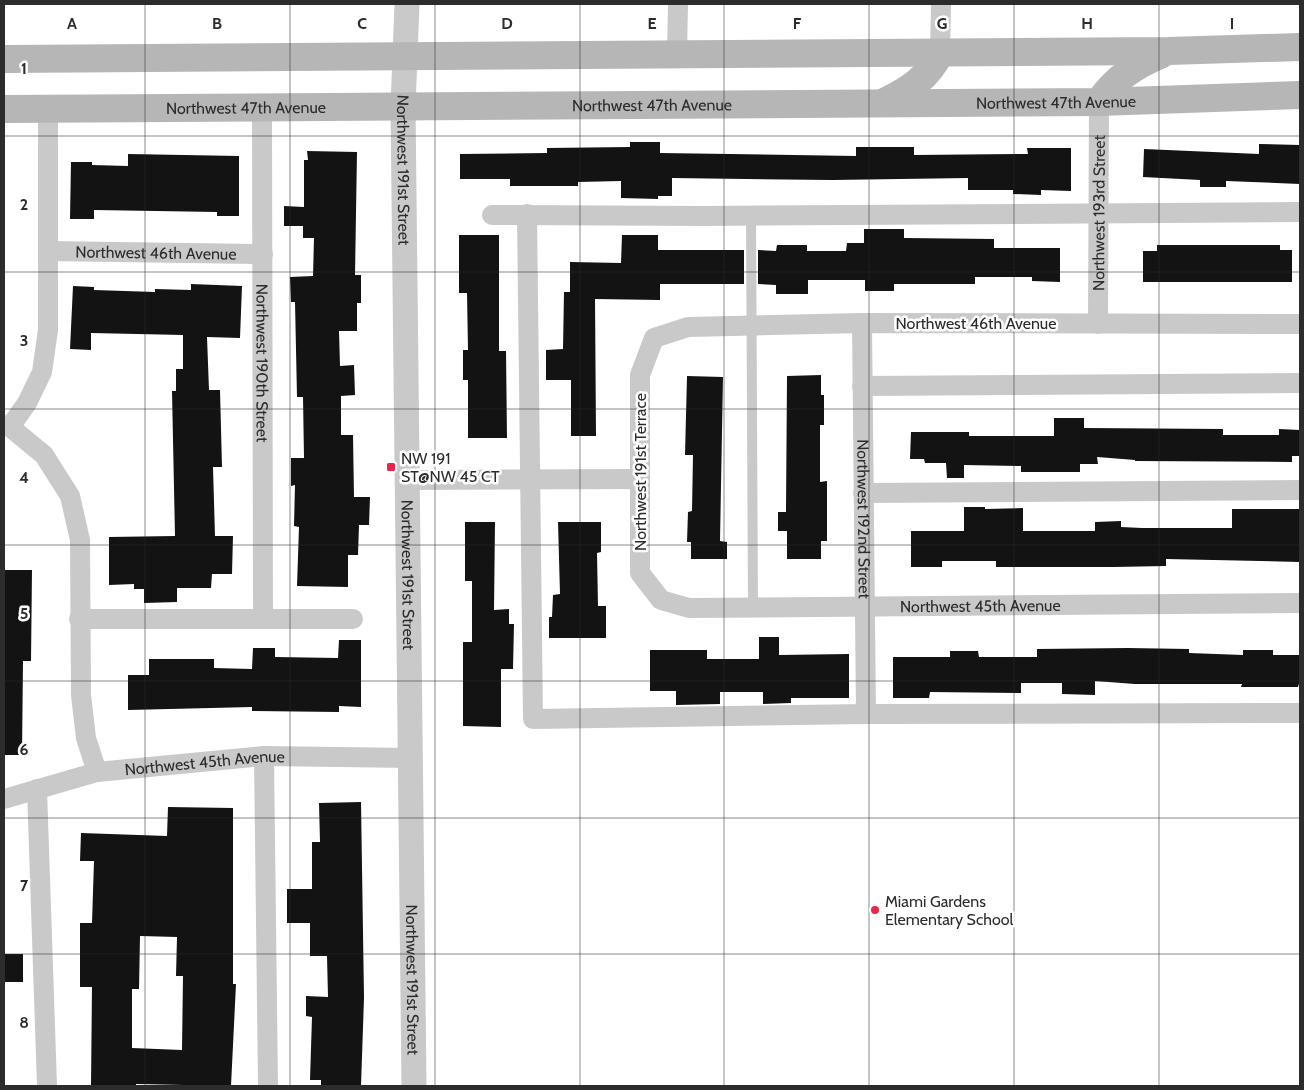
<svg xmlns="http://www.w3.org/2000/svg" width="1304" height="1090" font-family="Cabin,sans-serif">
  <style>
    .building { fill: #131313; fill-rule: evenodd }
    .lines { fill: none; stroke-linecap: round; stroke-linejoin: round }
    .service { stroke: #c9c9c9; stroke-width: 10 }
    .minor { stroke: #c9c9c9; stroke-width: 20 }
    .tertiary { stroke: #c9c9c9; stroke-width: 25 }
    .secondary { stroke: #b6b6b6; stroke-width: 28 }
    .grid { fill: none; stroke: #2c2c2c; stroke-width: 1; stroke-opacity: 0.55 }
    .poi-dot { fill: #ec2549; stroke: #fff; stroke-width: 2 }
    .labels { text-anchor: middle; stroke-width: 5; stroke-linejoin: round; paint-order: stroke }
    .street-label { font-size: 16px; fill: #2c2c2c; stroke: #fff }
    .poi-label { font-size: 16px; fill: #2c2c2c; stroke: #fff; text-anchor: start }
    .grid-label { font-size: 16px; text-anchor: middle; font-weight: bold; fill: #2c2c2c; stroke: #fff; stroke-width: 5; stroke-linejoin: round; paint-order: stroke }
  </style>
  <rect width="100%" height="100%" fill="#fff"/>
  <!-- building -->
  <g class="building">
    <path d="M 630,142 L 660,142 L 660,153 L 856,156 L 856,147 L 914,147 L 914,155 L 1028,154 L 1027,148 L 1071,148 L 1071,191 L 1041,190 L 1041,195 L 1013,194 L 1013,190 L 968,190 L 968,178 L 832,180 L 672,178 L 672,196 L 658,196 L 658,199 L 621,198 L 621,181 L 578,182 L 578,186 L 510,186 L 510,179 L 460,179 L 460,154 L 547,153 L 547,148 L 630,147 Z"/>
    <path d="M 1259,144 L 1300,145 L 1300,184 L 1226,181 L 1226,187 L 1200,187 L 1200,180 L 1143,177 L 1144,149 L 1259,154 Z"/>
    <path d="M 307,151 L 357,152 L 355,275 L 361,275 L 361,303 L 357,303 L 357,331 L 339,331 L 340,366 L 354,365 L 355,395 L 341,396 L 341,435 L 353,435 L 354,497 L 370,497 L 369,525 L 359,525 L 358,555 L 348,555 L 348,587 L 297,586 L 299,527 L 294,526 L 295,485 L 291,486 L 291,458 L 304,458 L 303,397 L 297,397 L 295,302 L 291,302 L 290,277 L 313,276 L 314,238 L 303,238 L 303,226 L 284,226 L 284,206 L 304,207 L 304,160 L 308,160 Z"/>
    <path d="M 128,154 L 239,156 L 239,216 L 217,216 L 217,212 L 94,210 L 94,219 L 70,219 L 71,162 L 92,162 L 92,165 L 128,166 Z"/>
    <path d="M 864,229 L 904,229 L 904,238 L 994,239 L 994,248 L 1060,248 L 1060,282 L 1032,281 L 1032,277 L 975,277 L 975,284 L 894,284 L 894,291 L 865,291 L 865,280 L 808,280 L 808,294 L 776,294 L 776,285 L 758,284 L 758,250 L 776,251 L 777,245 L 807,245 L 807,251 L 846,251 L 847,243 L 864,243 Z"/>
    <path d="M 459,235 L 499,235 L 499,351 L 506,351 L 507,438 L 468,438 L 468,380 L 463,380 L 463,350 L 468,350 L 467,293 L 459,293 Z"/>
    <path d="M 622,235 L 658,235 L 658,250 L 744,250 L 744,284 L 660,284 L 660,300 L 595,299 L 596,436 L 571,436 L 571,380 L 546,380 L 546,350 L 563,349 L 564,292 L 570,292 L 570,262 L 621,263 Z"/>
    <path d="M 1157,245 L 1280,245 L 1280,250 L 1292,250 L 1292,282 L 1143,282 L 1143,251 L 1157,251 Z"/>
    <path d="M 191,284 L 242,286 L 240,338 L 207,337 L 209,390 L 220,390 L 222,467 L 213,467 L 215,536 L 233,536 L 232,574 L 212,574 L 211,588 L 177,588 L 177,602 L 144,603 L 144,589 L 134,589 L 134,584 L 109,585 L 109,537 L 175,536 L 172,391 L 176,391 L 176,369 L 183,369 L 183,335 L 91,333 L 91,350 L 70,349 L 73,286 L 94,287 L 94,290 L 155,292 L 155,289 L 191,290 Z"/>
    <path d="M 821,375 L 821,395 L 824,395 L 824,425 L 820,425 L 820,482 L 827,481 L 827,541 L 821,541 L 821,559 L 787,559 L 787,531 L 778,531 L 778,512 L 786,512 L 787,376 Z"/>
    <path d="M 687,376 L 723,377 L 720,541 L 727,542 L 727,559 L 691,559 L 691,542 L 687,542 L 688,512 L 692,511 L 693,455 L 685,455 Z"/>
    <path d="M 1054,418 L 1084,418 L 1084,428 L 1223,429 L 1223,435 L 1279,435 L 1279,429 L 1300,430 L 1300,456 L 1292,456 L 1292,462 L 1135,461 L 1135,460 L 1097,457 L 1098,464 L 1080,464 L 1080,472 L 1021,472 L 1021,466 L 964,465 L 964,478 L 947,478 L 946,463 L 925,463 L 924,459 L 910,459 L 911,432 L 969,432 L 969,436 L 1054,436 Z"/>
    <path d="M 964,507 L 985,507 L 985,509 L 1023,508 L 1023,531 L 1095,531 L 1095,522 L 1121,521 L 1121,527 L 1142,528 L 1232,528 L 1232,509 L 1300,509 L 1300,562 L 1166,559 L 1166,566 L 1114,567 L 996,567 L 996,561 L 942,561 L 942,567 L 911,567 L 911,531 L 964,531 Z"/>
    <path d="M 465,522 L 495,522 L 494,610 L 509,609 L 509,624 L 514,624 L 513,669 L 501,669 L 501,727 L 463,726 L 463,642 L 472,642 L 472,581 L 465,581 Z"/>
    <path d="M 558,522 L 601,522 L 601,552 L 597,553 L 598,606 L 606,606 L 606,638 L 549,638 L 549,617 L 552,617 L 553,595 L 560,594 Z"/>
    <path d="M 4,570 L 32,570 L 31,661 L 23,661 L 22,755 L 4,755 Z"/>
    <path d="M 759,637 L 779,637 L 779,655 L 849,654 L 849,698 L 791,698 L 791,703 L 763,704 L 763,692 L 720,692 L 720,704 L 676,705 L 676,691 L 650,691 L 650,650 L 707,650 L 707,659 L 759,659 Z"/>
    <path d="M 339,640 L 361,640 L 361,707 L 339,706 L 339,712 L 252,711 L 252,707 L 128,710 L 128,675 L 149,675 L 149,659 L 214,659 L 214,668 L 252,669 L 253,648 L 275,648 L 275,657 L 338,658 Z"/>
    <path d="M 1128,648 L 1189,649 L 1189,653 L 1243,655 L 1243,650 L 1273,650 L 1273,655 L 1300,655 L 1300,680 L 1298,687 L 1241,687 L 1242,684 L 1135,684 L 1095,681 L 1095,695 L 1062,694 L 1062,683 L 1021,683 L 1021,693 L 930,692 L 929,698 L 893,698 L 893,657 L 950,657 L 950,651 L 978,651 L 979,657 L 1037,657 L 1037,649 Z"/>
    <path d="M 361,802 L 364,998 L 361,1086 L 321,1086 L 321,1080 L 310,1080 L 312,1017 L 306,1016 L 306,996 L 328,997 L 327,956 L 310,956 L 310,923 L 287,923 L 287,889 L 312,889 L 312,842 L 320,842 L 319,803 Z"/>
    <path d="M 168,807 L 233,808 L 233,984 L 236,984 L 231,1086 L 136,1084 L 136,1086 L 91,1086 L 92,987 L 80,987 L 80,923 L 92,923 L 94,861 L 80,861 L 81,833 L 167,836 ZM 140,936 L 177,937 L 176,976 L 183,976 L 182,1050 L 132,1048 L 132,989 L 139,989 Z"/>
    <rect x="4" y="954" width="19" height="28"/>
  </g>
  <g class="lines">
    <!-- service -->
    <path class="service" d="M 751,216 L 753,608"/>
    <!-- minor -->
    <g class="minor">
      <path d="M 940,53 L 941,4"/>
      <path d="M 677,54 L 678,4"/>
      <path id="s1" d="M 262,108 L 263,619"/>
      <path d="M 527,214 L 533,719 L 866,714 L 1300,713"/>
      <path d="M 492,215 L 704,216 L 1300,212"/>
      <path id="s2" d="M 48,251 L 263,254"/>
      <path id="s3" d="M 862,323 L 866,714"/>
      <path id="s4" d="M 1098,324 L 1099,102"/>
      <path id="s5" d="M 1300,324 L 862,323 L 688,327 L 654,338 L 640,375 L 640,573 L 661,600 L 689,608 L 1300,603"/>
      <path d="M 862,386 L 1300,383"/>
      <path d="M 4,425 L 10,427 L 44,455 L 70,496 L 80,540 L 81,695 L 86,738 L 97,772"/>
      <path d="M 10,427 L 27,403 L 42,372 L 48,330 L 48,109"/>
      <path d="M 407,480 L 640,479"/>
      <path d="M 863,493 L 1300,490"/>
      <path d="M 79,619 L 353,619"/>
      <path d="M 264,756 L 268,1086"/>
      <path d="M 37,789 L 47,1086"/>
      <path id="s6" d="M 4,799 L 97,772 L 264,756 L 411,758"/>
    </g>
    <!-- tertiary -->
    <path class="tertiary" id="s7" d="M 407,4 L 403,106 L 414,1086"/>
    <!-- secondary -->
    <g class="secondary">
      <path d="M 4,59 L 1168,51 L 1300,47"/>
      <path d="M 884,102 C 909,90 928,78 940,53"/>
      <path d="M 1099,102 C 1115,78 1136,65 1162,54"/>
      <path id="s8" d="M 4,109 L 1099,102 L 1300,95"/>
    </g>
  </g>
  <!-- grid -->
  <path class="grid" d="M 145,4 L 145,1086M 290,4 L 290,1086M 435,4 L 435,1086M 580,4 L 580,1086M 724,4 L 724,1086M 869,4 L 869,1086M 1014,4 L 1014,1086M 1159,4 L 1159,1086M 4,136 L 1300,136M 4,272 L 1300,272M 4,409 L 1300,409M 4,545 L 1300,545M 4,681 L 1300,681M 4,818 L 1300,818M 4,954 L 1300,954"/>
  <!-- markers -->
  <g class="poi-dot">
    <rect x="386" y="462" width="10" height="10" rx="2.5"/>
    <circle cx="875" cy="910" r="5"/>
  </g>
  <g class="labels">
    <!-- street labels -->
    <g class="street-label">
      <text dy="6" stroke="none"><textPath href="#s8" startOffset="1052">Northwest 47th Avenue</textPath></text>
      <text dy="6" stroke="none"><textPath href="#s8" startOffset="648">Northwest 47th Avenue</textPath></text>
      <text dy="6" stroke="none"><textPath href="#s8" startOffset="242">Northwest 47th Avenue</textPath></text>
      <text dy="6" stroke="none"><textPath href="#s7" startOffset="166">Northwest 191st Street</textPath></text>
      <text dy="6" stroke="none"><textPath href="#s4" startOffset="111">Northwest 193rd Street</textPath></text>
      <text dy="6" stroke="none"><textPath href="#s2" startOffset="108">Northwest 46th Avenue</textPath></text>
      <text x="976" y="329">Northwest 46th Avenue</text>
      <text dy="6" stroke="none"><textPath href="#s1" startOffset="255">Northwest 190th Street</textPath></text>
      <text transform="translate(640 472) rotate(-90)" y="6">Northwest 191st Terrace</text>
      <text dy="6" stroke="none"><textPath href="#s3" startOffset="196">Northwest 192nd Street</textPath></text>
      <text dy="6" stroke="none"><textPath href="#s7" startOffset="571">Northwest 191st Street</textPath></text>
      <text dy="6" stroke="none"><textPath href="#s5" startOffset="1240">Northwest 45th Avenue</textPath></text>
      <text dy="6" stroke="none"><textPath href="#s6" startOffset="205">Northwest 45th Avenue</textPath></text>
      <text dy="6" stroke="none"><textPath href="#s7" startOffset="976">Northwest 191st Street</textPath></text>
    </g>
    <!-- poi labels -->
    <g class="poi-label">
      <text x="401" y="464">NW 191<tspan x="401" dy="18">ST@NW 45 CT</tspan></text>
      <text x="885" y="907">Miami Gardens<tspan x="885" dy="18">Elementary School</tspan></text>
    </g>
  </g>
  <g class="grid-label">
    <text x="72" y="29">A</text>
    <text x="217" y="29">B</text>
    <text x="362" y="29">C</text>
    <text x="507" y="29">D</text>
    <text x="652" y="29">E</text>
    <text x="797" y="29">F</text>
    <text x="942" y="29">G</text>
    <text x="1087" y="29">H</text>
    <text x="1232" y="29">I</text>
    <text x="24" y="74">1</text>
    <text x="24" y="210">2</text>
    <text x="24" y="346">3</text>
    <text x="24" y="483">4</text>
    <text x="24" y="619">5</text>
    <text x="24" y="755">6</text>
    <text x="24" y="891">7</text>
    <text x="24" y="1028">8</text>
  </g>
  <!-- border -->
  <rect width="1304" height="1090" fill="none" stroke="#2c2c2c" stroke-width="10"/>
</svg>
